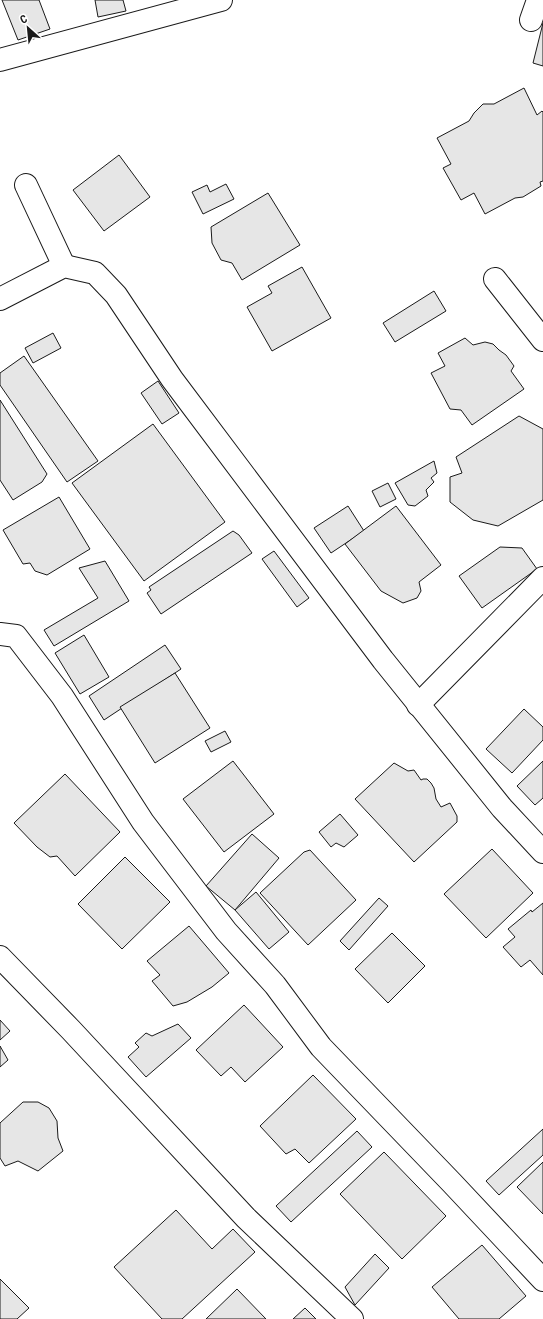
<svg xmlns="http://www.w3.org/2000/svg" width="543" height="1319" font-family="'Roboto Condensed',sans-serif">
  <style>
    .building { fill: #e6e6e6; stroke: #1a1a1a }
    .lines { fill: none; stroke-linecap: round; stroke-linejoin: round }
    .street-casing { stroke: #1a1a1a; stroke-width: 24 }
    .street { stroke: #fff; stroke-width: 22 }
  </style>
  <rect width="100%" height="100%" fill="#fff"/>
  <!-- building -->
  <g class="building">
    <path d="M 2,0 L 39,0 L 50,29 L 18,40 Z"/>
    <path d="M 95,0 L 123,0 L 126,11 L 98,17 Z"/>
    <path d="M 543,23 L 543,66 L 533,63 Z"/>
    <path d="M 524,88 L 537,115 L 542,111 L 543,112 L 543,181 L 540,182 L 541,186 L 523,197 L 515,198 L 485,214 L 474,193 L 461,200 L 443,168 L 451,164 L 437,138 L 469,121 L 474,113 L 483,104 L 494,104 Z"/>
    <path d="M 119,155 L 150,197 L 104,231 L 73,190 Z"/>
    <path d="M 226,184 L 234,199 L 203,214 L 192,192 L 207,185 L 210,192 Z"/>
    <path d="M 268,193 L 300,245 L 242,280 L 232,263 L 221,260 L 212,243 L 211,227 Z"/>
    <path d="M 302,267 L 331,318 L 272,351 L 247,307 L 272,293 L 268,286 Z"/>
    <path d="M 434,291 L 446,311 L 395,342 L 383,323 Z"/>
    <path d="M 53,333 L 61,348 L 33,363 L 25,348 Z"/>
    <path d="M 465,338 L 473,345 L 485,342 L 493,344 L 499,350 L 506,355 L 514,366 L 511,371 L 524,389 L 472,425 L 461,410 L 450,409 L 431,373 L 445,366 L 438,353 Z"/>
    <path d="M 24,356 L 98,461 L 67,482 L 0,385 L 0,373 Z"/>
    <path d="M 158,381 L 179,413 L 162,424 L 141,393 Z"/>
    <path d="M 0,400 L 47,474 L 42,482 L 13,500 L 0,480 Z"/>
    <path d="M 519,416 L 543,429 L 543,500 L 498,526 L 473,520 L 450,502 L 450,477 L 462,473 L 456,457 Z"/>
    <path d="M 153,424 L 225,522 L 144,581 L 72,483 Z"/>
    <path d="M 434,461 L 437,473 L 431,478 L 434,482 L 426,490 L 428,496 L 415,506 L 408,505 L 395,483 Z"/>
    <path d="M 388,483 L 396,499 L 380,507 L 372,491 Z"/>
    <path d="M 59,497 L 90,549 L 47,575 L 35,571 L 30,563 L 23,564 L 3,530 Z"/>
    <path d="M 348,506 L 364,531 L 331,553 L 314,528 Z"/>
    <path d="M 396,506 L 441,565 L 419,582 L 421,591 L 417,598 L 403,603 L 381,591 L 345,544 Z"/>
    <path d="M 233,531 L 239,535 L 252,553 L 161,614 L 147,593 L 151,590 L 149,587 Z"/>
    <path d="M 500,547 L 522,548 L 537,569 L 482,608 L 459,576 Z"/>
    <path d="M 274,551 L 309,598 L 297,607 L 262,559 Z"/>
    <path d="M 105,561 L 129,601 L 54,646 L 44,630 L 98,598 L 79,568 Z"/>
    <path d="M 84,635 L 109,677 L 80,694 L 55,653 Z"/>
    <path d="M 165,645 L 181,669 L 104,720 L 89,696 Z"/>
    <path d="M 175,673 L 210,728 L 155,763 L 120,707 Z"/>
    <path d="M 524,709 L 543,727 L 543,740 L 512,773 L 486,749 Z"/>
    <path d="M 225,731 L 231,742 L 211,752 L 205,741 Z"/>
    <path d="M 233,761 L 274,814 L 224,852 L 183,799 Z"/>
    <path d="M 543,761 L 543,798 L 535,805 L 517,786 Z"/>
    <path d="M 394,763 L 408,771 L 414,770 L 421,780 L 423,779 L 427,779 L 431,783 L 434,788 L 436,799 L 441,807 L 450,803 L 457,816 L 457,822 L 414,862 L 355,799 Z"/>
    <path d="M 65,774 L 120,832 L 75,876 L 57,856 L 50,857 L 37,847 L 14,823 Z"/>
    <path d="M 340,814 L 358,835 L 344,847 L 336,843 L 331,847 L 319,832 Z"/>
    <path d="M 252,834 L 279,858 L 235,910 L 206,886 Z"/>
    <path d="M 492,849 L 533,893 L 486,938 L 444,894 Z"/>
    <path d="M 310,850 L 356,900 L 308,945 L 260,893 L 304,852 Z"/>
    <path d="M 125,857 L 170,902 L 122,949 L 78,904 Z"/>
    <path d="M 256,892 L 289,932 L 269,949 L 235,910 Z"/>
    <path d="M 379,898 L 388,906 L 349,950 L 340,941 Z"/>
    <path d="M 543,903 L 543,975 L 530,960 L 521,967 L 503,947 L 515,937 L 508,929 L 531,910 L 532,912 Z"/>
    <path d="M 189,926 L 229,973 L 212,987 L 187,1002 L 173,1006 L 152,981 L 160,975 L 147,961 Z"/>
    <path d="M 392,933 L 425,966 L 388,1003 L 355,969 Z"/>
    <path d="M 244,1005 L 283,1047 L 245,1082 L 231,1067 L 221,1076 L 196,1050 Z"/>
    <path d="M 0,1020 L 10,1031 L 0,1040 Z"/>
    <path d="M 178,1024 L 191,1038 L 146,1077 L 128,1057 L 139,1047 L 135,1043 L 146,1033 L 152,1036 Z"/>
    <path d="M 0,1046 L 8,1060 L 0,1067 Z"/>
    <path d="M 313,1075 L 356,1119 L 309,1163 L 295,1149 L 286,1154 L 260,1126 Z"/>
    <path d="M 23,1102 L 38,1102 L 49,1108 L 57,1121 L 58,1138 L 63,1151 L 38,1171 L 18,1161 L 5,1166 L 0,1158 L 0,1123 Z"/>
    <path d="M 543,1129 L 543,1155 L 499,1195 L 486,1181 Z"/>
    <path d="M 357,1131 L 372,1147 L 291,1222 L 276,1206 Z"/>
    <path d="M 384,1152 L 446,1216 L 402,1259 L 340,1194 Z"/>
    <path d="M 543,1162 L 543,1214 L 517,1187 Z"/>
    <path d="M 176,1210 L 212,1249 L 233,1229 L 255,1252 L 182,1319 L 162,1319 L 114,1267 Z"/>
    <path d="M 482,1245 L 526,1296 L 499,1319 L 459,1319 L 432,1287 Z"/>
    <path d="M 375,1254 L 389,1268 L 355,1305 L 345,1287 Z"/>
    <path d="M 0,1279 L 29,1308 L 17,1319 L 0,1319 Z"/>
    <path d="M 237,1289 L 266,1319 L 206,1319 Z"/>
    <path d="M 305,1308 L 316,1319 L 293,1319 Z"/>
  </g>
  <g class="lines">
    <!-- street casing -->
    <g class="street-casing">
      <g id="street">
        <path d="M 531,20 L 538,0"/>
        <path d="M 0,60 L 221,0"/>
        <path d="M 26,185 L 64,266"/>
        <path d="M 495,279 L 543,340"/>
        <path d="M 0,299 L 64,266 L 95,273 L 116,295 L 172,379 L 383,660 L 502,808 L 543,852"/>
        <path d="M 0,634 L 16,636 L 62,696 L 143,822 L 226,931 L 275,985 L 321,1047 L 452,1183 L 543,1280"/>
        <path d="M 418,705 L 543,578"/>
        <path d="M 0,957 L 71,1030 L 246,1218 L 352,1319"/>
      </g>
    </g>
    <!-- street -->
    <use href="#street" class="street"/>
  </g>
  <!-- north arrow -->
  <g transform="translate(28 28) rotate(333)" stroke="#ffffff" stroke-width="3" paint-order="stroke">
  <path d="M0-3L7 15L0 10L-7 15Z" fill="#1a1a1a"/>
  <text y="-6" font-size="11" font-weight="bold" text-anchor="middle" fill="#1a1a1a">С</text>
  </g>
</svg>
